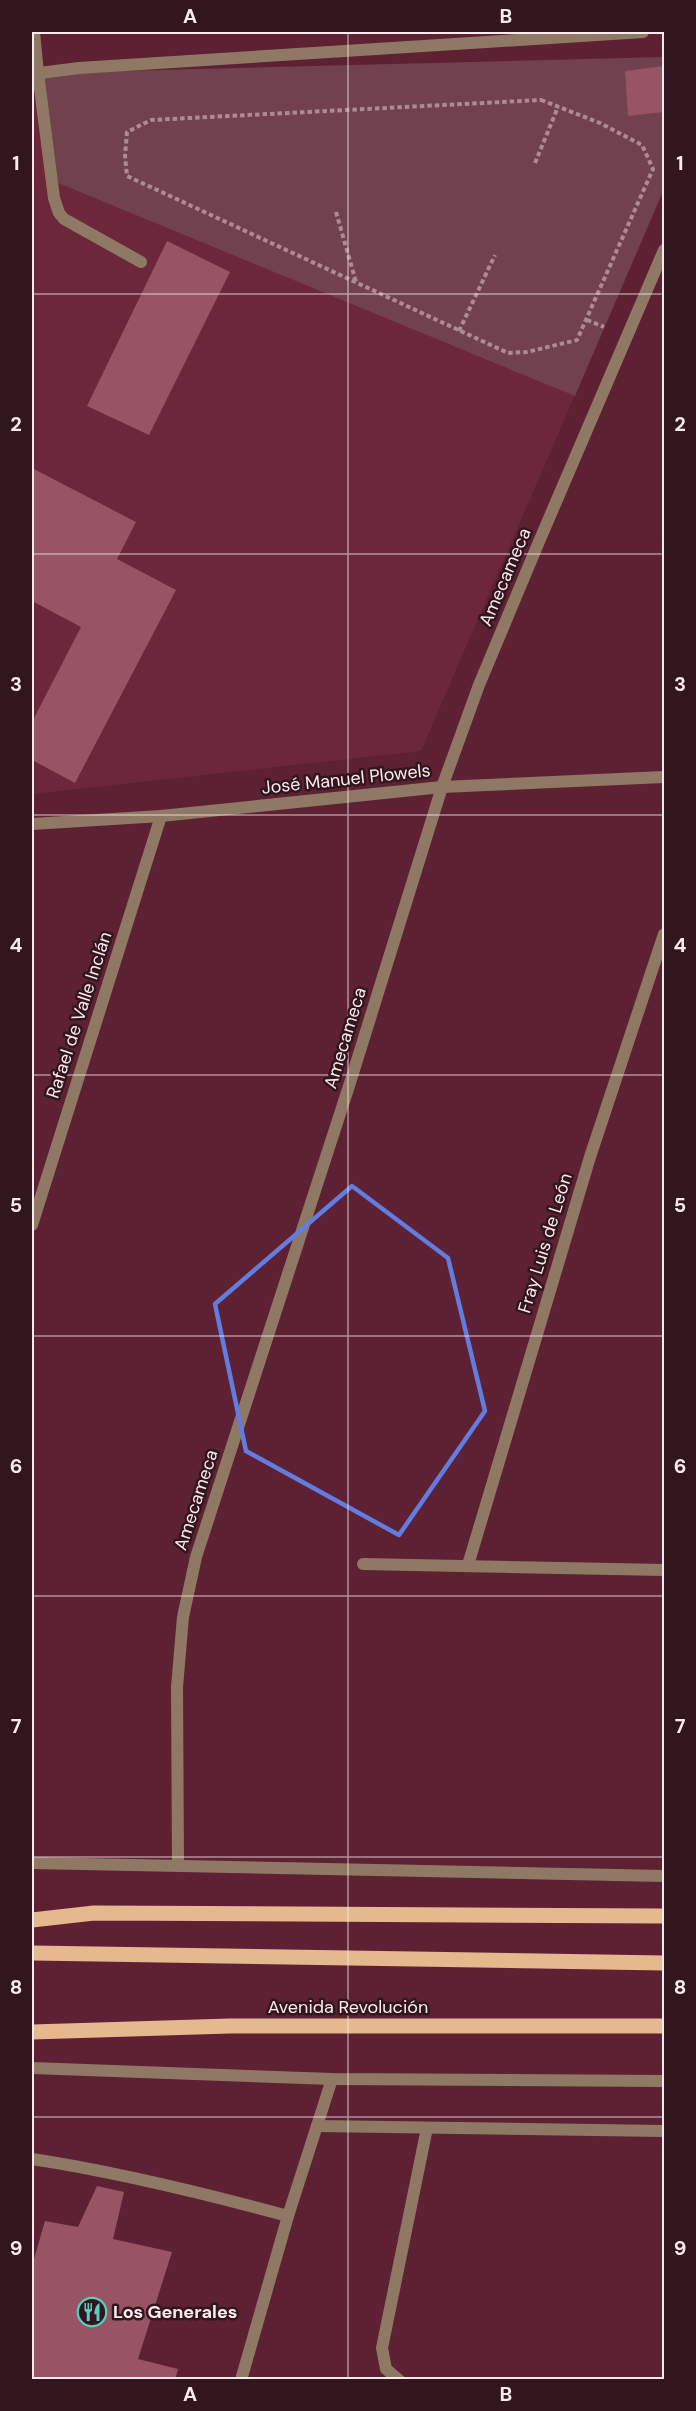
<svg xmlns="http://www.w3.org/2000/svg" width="696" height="2411" font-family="'DM Sans',sans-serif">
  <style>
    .built { fill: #6c273b }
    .green { fill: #71414d }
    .building { fill: #985465 }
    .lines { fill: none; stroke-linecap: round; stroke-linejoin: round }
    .path { stroke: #af8a94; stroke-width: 4; stroke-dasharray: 4.5 3; stroke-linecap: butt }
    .service { stroke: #8f7965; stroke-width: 12 }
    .minor { stroke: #8f7965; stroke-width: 12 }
    .tertiary { stroke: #8f7965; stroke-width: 12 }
    .primary { stroke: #e5b88d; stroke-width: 15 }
    .marked { fill: none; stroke: #607ddf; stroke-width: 4.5; stroke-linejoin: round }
    .grid { fill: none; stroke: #fbeaee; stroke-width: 1.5; stroke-opacity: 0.55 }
    .labels { text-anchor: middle; stroke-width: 5; stroke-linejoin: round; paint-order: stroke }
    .street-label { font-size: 18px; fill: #fbeaee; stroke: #32161d }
    .poi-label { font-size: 18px; font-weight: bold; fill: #fbeaee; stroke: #32161d; text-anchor: start }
    .neatline { fill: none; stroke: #fbeaee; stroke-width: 2 }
    .grid-label { font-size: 20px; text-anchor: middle; font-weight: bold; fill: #fbeaee }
  </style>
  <rect width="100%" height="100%" fill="#5d2133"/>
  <!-- built -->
  <path class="built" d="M 59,96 L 664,189 L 421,751 L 32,794 L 32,103 Z"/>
  <!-- green -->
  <path class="green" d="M 664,57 L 664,189 L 575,396 L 51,180 L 38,73 Z"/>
  <!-- building -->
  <g class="building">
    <path d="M 664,66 L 664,112 L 628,116 L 625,71 Z"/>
    <path d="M 167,241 L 230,272 L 149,435 L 87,406 Z"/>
    <path d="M 32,468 L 136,522 L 117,559 L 176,590 L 75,783 L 32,760 L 32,722 L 81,627 L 32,601 Z"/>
    <path d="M 97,2186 L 124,2192 L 113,2239 L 172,2252 L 138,2359 L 178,2369 L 175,2380 L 32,2380 L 32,2266 L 45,2221 L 78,2227 Z"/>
  </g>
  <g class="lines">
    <!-- path -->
    <g class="path">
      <path d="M 541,100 L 600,123 L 642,145 L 653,169 L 577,340 L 527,352 L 508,353 L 127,176 L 125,156 L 127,132 L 151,120 Z"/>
      <path d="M 535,163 L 558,107"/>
      <path d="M 336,212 L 356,282"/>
      <path d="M 587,320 L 604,327"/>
      <path d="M 459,331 L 495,255"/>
    </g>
    <!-- service -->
    <g class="service">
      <path d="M 38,73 L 54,198 L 59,213 L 64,219 L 141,262"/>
      <path d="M 317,2126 L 664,2131"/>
      <path d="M 32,2159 C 118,2172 203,2193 288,2216"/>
      <path d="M 241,2380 L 288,2216 L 332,2079"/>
      <path d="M 399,2380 L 386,2369 L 382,2348 L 427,2128"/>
    </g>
    <!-- minor -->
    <g class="minor">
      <path d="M 34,32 L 38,73"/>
      <path d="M 32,74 L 79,68 L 643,32"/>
      <path d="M 32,824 L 161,816 L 442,787 L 664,777"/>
      <path d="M 32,1225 L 161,816"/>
      <path d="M 363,1564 L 664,1570"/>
      <path d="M 468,1565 L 590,1157 L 664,934"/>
      <path d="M 178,1865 L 177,1687 L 183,1617 L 196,1557 L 349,1086 L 442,787 L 479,685 L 538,544 L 664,250"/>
    </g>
    <!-- tertiary -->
    <g class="tertiary">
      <path d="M 32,1863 L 664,1876"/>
      <path d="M 32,2068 L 332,2079 L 664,2081"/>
    </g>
    <!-- primary -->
    <g class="primary">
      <path d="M 32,1920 L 94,1913 L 664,1916"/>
      <path d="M 32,1953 L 664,1963"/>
      <path d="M 32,2032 L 230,2026 L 664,2026"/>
    </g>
  </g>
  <!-- marked area -->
  <path class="marked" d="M 352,1186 L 448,1258 L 485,1411 L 399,1535 L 246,1451 L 215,1304 Z"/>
  <!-- grid -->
  <path class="grid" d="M 348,32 L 348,2380M 32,294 L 664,294M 32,554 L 664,554M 32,815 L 664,815M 32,1075 L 664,1075M 32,1336 L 664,1336M 32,1596 L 664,1596M 32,1857 L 664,1857M 32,2117 L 664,2117"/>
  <!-- icons -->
  <defs>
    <g id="restaurant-ring" transform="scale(1.5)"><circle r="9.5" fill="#32161d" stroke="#58cec0" stroke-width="1.5"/><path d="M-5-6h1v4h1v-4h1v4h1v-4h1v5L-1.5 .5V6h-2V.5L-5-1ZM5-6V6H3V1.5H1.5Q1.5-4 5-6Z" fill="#58cec0"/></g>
  </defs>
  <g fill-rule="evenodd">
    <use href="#restaurant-ring" x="92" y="2312"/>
  </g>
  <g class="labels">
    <!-- street labels -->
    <g class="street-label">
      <text transform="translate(505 577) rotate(-67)" y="6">Amecameca</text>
      <text transform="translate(346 779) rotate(-6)" y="6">José Manuel Plowels</text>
      <text transform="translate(79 1015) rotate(-72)" y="6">Rafael de Valle Inclán</text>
      <text transform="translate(345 1038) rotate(-73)" y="6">Amecameca</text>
      <text transform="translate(545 1243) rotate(-73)" y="6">Fray Luis de León</text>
      <text transform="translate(196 1500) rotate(-72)" y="6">Amecameca</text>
      <text x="348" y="2013">Avenida Revolución</text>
    </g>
    <!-- poi labels -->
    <g class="poi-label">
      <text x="113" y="2318">Los Generales</text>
    </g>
  </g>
  <!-- border -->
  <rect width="696" height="2411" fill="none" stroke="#32161d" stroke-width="66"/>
  <rect x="33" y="33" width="630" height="2345" class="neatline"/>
  <g class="grid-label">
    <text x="190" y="23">A</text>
    <text x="506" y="23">B</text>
    <text x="16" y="170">1</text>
    <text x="680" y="170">1</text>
    <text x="16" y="431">2</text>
    <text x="680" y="431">2</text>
    <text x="16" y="691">3</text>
    <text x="680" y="691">3</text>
    <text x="16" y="952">4</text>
    <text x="680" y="952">4</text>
    <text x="16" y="1212">5</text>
    <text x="680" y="1212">5</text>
    <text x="16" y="1473">6</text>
    <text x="680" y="1473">6</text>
    <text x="16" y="1733">7</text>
    <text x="680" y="1733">7</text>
    <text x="16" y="1994">8</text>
    <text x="680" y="1994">8</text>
    <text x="16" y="2255">9</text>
    <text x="680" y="2255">9</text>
    <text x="190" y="2401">A</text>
    <text x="506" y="2401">B</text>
  </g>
</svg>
